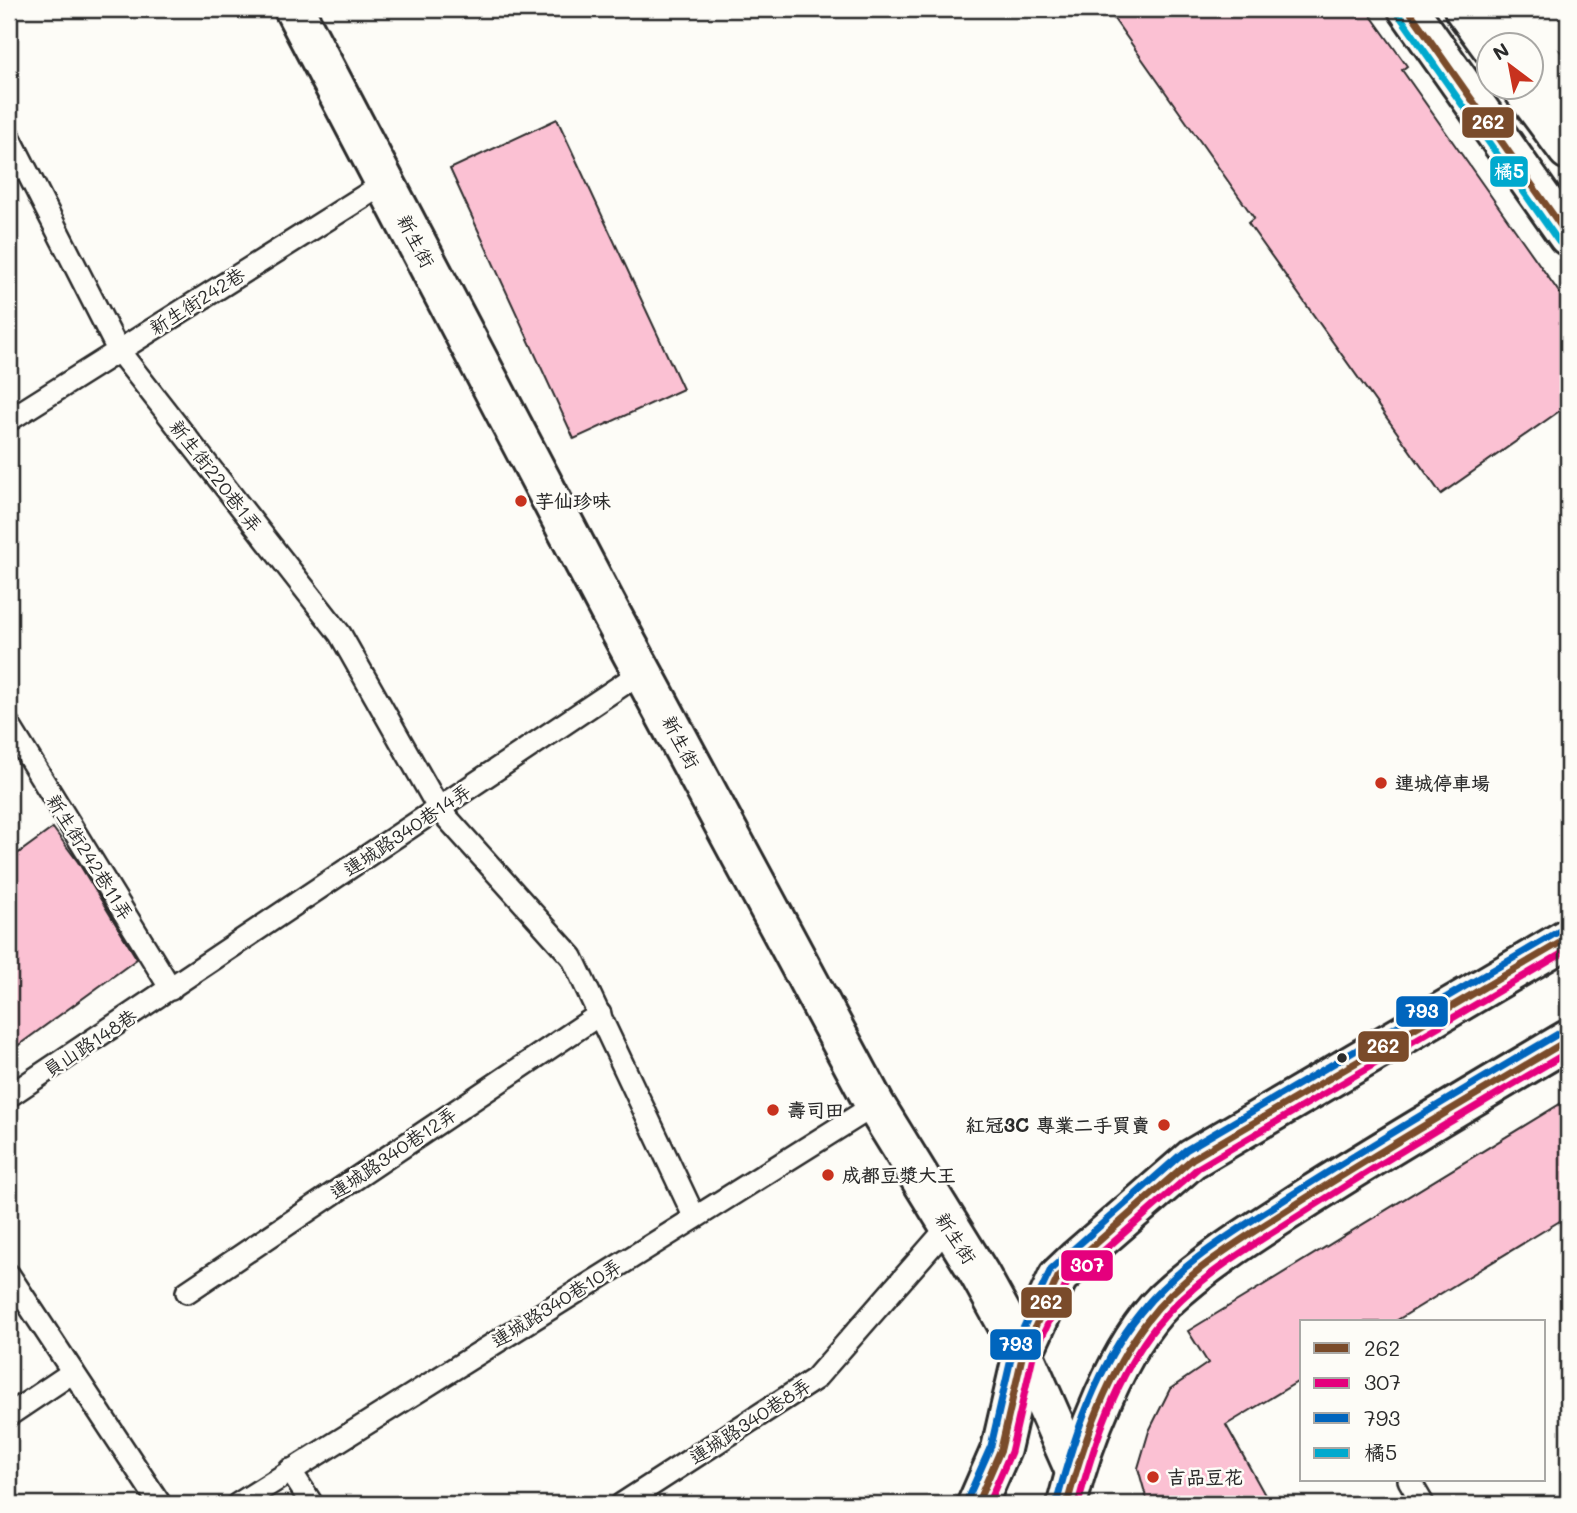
<svg xmlns="http://www.w3.org/2000/svg" width="1577" height="1513" font-family="Mali,'LXGW WenKai TC',sans-serif">
  <style>
    .building { fill: #fbc1d3; stroke: #2b2b2b; stroke-width: 2 }
    .lines { fill: none; stroke-linecap: round; stroke-linejoin: round }
    .service-casing { stroke: #2b2b2b; stroke-width: 26 }
    .minor-casing { stroke: #2b2b2b; stroke-width: 44 }
    .secondary-casing { stroke: #2b2b2b; stroke-width: 44 }
    .trunk-casing { stroke: #2b2b2b; stroke-width: 44 }
    .motorway-casing { stroke: #2b2b2b; stroke-width: 44 }
    .service { stroke: #fdfcf7; stroke-width: 21 }
    .minor { stroke: #fdfcf7; stroke-width: 38 }
    .secondary { stroke: #fdfcf7; stroke-width: 38 }
    .trunk { stroke: #fdfcf7; stroke-width: 38 }
    .motorway { stroke: #fdfcf7; stroke-width: 38 }
    .bus-1-casing { stroke: #fdfcf7; stroke-width: 12 }
    .bus-2-casing { stroke: #fdfcf7; stroke-width: 12 }
    .bus-3-casing { stroke: #fdfcf7; stroke-width: 12 }
    .bus-4-casing { stroke: #fdfcf7; stroke-width: 12 }
    .bus-1 { stroke: #7a4b2a; stroke-width: 7 }
    .bus-2 { stroke: #e5007d; stroke-width: 7 }
    .bus-3 { stroke: #0065bd; stroke-width: 7 }
    .bus-4 { stroke: #00a9ce; stroke-width: 7 }
    .poi-dot { fill: #c8321e; stroke: #fdfcf7; stroke-width: 2.5 }
    .bus-dot { fill: #2b2b2b; stroke: #fdfcf7; stroke-width: 2.5 }
    .labels { text-anchor: middle; stroke-width: 5; stroke-linejoin: round; paint-order: stroke }
    .street-label { font-size: 19px; fill: #2b2b2b; stroke: #fdfcf7 }
    .poi-label { font-size: 19px; font-weight: bold; fill: #2b2b2b; stroke: #fdfcf7; text-anchor: start }
    .line-badge { stroke: #fdfcf7; stroke-width: 2.5 }
    .badge-label { font-size: 19px; text-anchor: middle; font-weight: bold; fill: #fff }
  </style>
  <rect width="100%" height="100%" fill="#fdfcf7"/>
  <filter id="ink" filterUnits="userSpaceOnUse"><feTurbulence type="fractalNoise" baseFrequency=".0143" numOctaves="2"/><feDisplacementMap in="SourceGraphic" scale="14" xChannelSelector="R" yChannelSelector="G"/><feConvolveMatrix kernelMatrix="1 2 1 2 8 2 1 2 1" color-interpolation-filters="sRGB"/></filter>
  <g filter="url(#ink)">
    <!-- building -->
    <g class="building">
      <path d="M 1107,9 L 1366,9 L 1407,66 L 1402,70 L 1568,305 L 1568,405 L 1441,494 L 1248,223 L 1254,218 Z"/>
      <path d="M 557,119 L 683,389 L 574,439 L 450,169 Z"/>
      <path d="M 53,828 L 78,862 L 137,959 L 9,1052 L 9,860 Z"/>
      <path d="M 1568,1099 L 1568,1216 L 1394,1322 L 1302,1322 L 1302,1379 L 1226,1425 L 1270,1504 L 1148,1504 L 1138,1468 L 1149,1431 L 1170,1389 L 1208,1363 L 1188,1331 Z"/>
    </g>
    <g class="lines">
      <!-- service casing -->
      <g class="service-casing">
        <g id="service">
          <path d="M 9,136 L 118,350 L 340,634 L 439,809 L 572,957 L 694,1216"/>
          <path d="M 9,420 L 385,183"/>
          <path d="M 9,725 L 171,989"/>
          <path d="M 9,1096 L 643,671"/>
          <path d="M 9,1275 L 160,1504"/>
          <path d="M 187,1292 L 600,1014"/>
          <path d="M 9,1415 L 73,1372"/>
          <path d="M 290,1470 L 312,1504"/>
          <path d="M 1409,1480 L 1423,1504"/>
          <path d="M 238,1504 L 875,1105"/>
          <path d="M 622,1504 L 815,1379 L 948,1227"/>
        </g>
      </g>
      <!-- minor casing -->
      <g class="minor-casing">
        <path id="minor" d="M 294,9 L 610,612 L 875,1105 L 980,1275 L 1023,1353 L 1075,1471"/>
      </g>
      <!-- secondary casing -->
      <g class="secondary-casing">
        <g id="secondary">
          <path d="M 1408,9 L 1568,236"/>
          <path d="M 977,1504 L 1001,1449 L 1023,1353 L 1058,1277 L 1078,1258 L 1192,1159 L 1568,938"/>
          <path d="M 1067,1504 C 1082,1442 1118,1347 1164,1301 C 1206,1261 1262,1227 1310,1196 C 1395,1142 1482,1091 1568,1040"/>
        </g>
      </g>
      <!-- trunk casing -->
      <g class="trunk-casing">
        <path id="trunk" d="M 1506,9 L 1568,96"/>
      </g>
      <!-- motorway casing -->
      <g class="motorway-casing">
        <g id="motorway">
          <path d="M 1464,9 L 1491,46"/>
          <path d="M 1552,9 L 1568,33"/>
          <path d="M 1522,88 L 1568,150"/>
        </g>
      </g>
      <!-- service -->
      <use href="#service" class="service"/>
      <!-- minor -->
      <use href="#minor" class="minor"/>
      <!-- secondary -->
      <use href="#secondary" class="secondary"/>
      <!-- trunk -->
      <use href="#trunk" class="trunk"/>
      <!-- motorway -->
      <use href="#motorway" class="motorway"/>
      <!-- bus-1 casing -->
      <g class="bus-1-casing">
        <g id="bus-1">
          <path d="M 1408,9 L 1568,236"/>
          <path d="M 977,1504 L 1001,1449 L 1023,1353 L 1058,1277 L 1192,1159 L 1568,938"/>
          <path d="M 1067,1504 C 1084,1440 1107,1374 1147,1321 C 1184,1272 1242,1240 1292,1207 C 1383,1149 1475,1095 1568,1040"/>
        </g>
      </g>
      <!-- bus-2 casing -->
      <g class="bus-2-casing">
        <g id="bus-2">
          <path d="M 988,1504 L 1011,1452 L 1033,1356 L 1067,1283 L 1198,1168 L 1568,950"/>
          <path d="M 1078,1504 C 1094,1443 1116,1376 1157,1325 C 1194,1279 1250,1247 1300,1215 C 1388,1158 1478,1105 1568,1052"/>
        </g>
      </g>
      <!-- bus-3 casing -->
      <g class="bus-3-casing">
        <g id="bus-3">
          <path d="M 967,1500 L 991,1446 L 1013,1350 L 1051,1269 L 1186,1150 L 1563,929"/>
          <path d="M 1057,1501 C 1074,1436 1097,1366 1140,1313 C 1179,1263 1238,1230 1290,1196 C 1380,1139 1471,1085 1563,1031"/>
        </g>
      </g>
      <!-- bus-4 casing -->
      <g class="bus-4-casing">
        <path id="bus-4" d="M 1399,15 L 1559,242"/>
      </g>
      <!-- bus-1 -->
      <use href="#bus-1" class="bus-1"/>
      <!-- bus-2 -->
      <use href="#bus-2" class="bus-2"/>
      <!-- bus-3 -->
      <use href="#bus-3" class="bus-3"/>
      <!-- bus-4 -->
      <use href="#bus-4" class="bus-4"/>
    </g>
  </g>
  <!-- markers -->
  <g class="poi-dot">
    <circle cx="521" cy="501" r="7"/>
    <circle cx="1381" cy="783" r="7"/>
    <circle cx="773" cy="1110" r="7"/>
    <circle cx="1164" cy="1125" r="7"/>
    <circle cx="828" cy="1175" r="7"/>
    <circle cx="1153" cy="1477" r="7"/>
  </g>
  <circle class="bus-dot" cx="1342" cy="1058" r="6"/>
  <g class="labels">
    <!-- street labels -->
    <g class="street-label">
      <text transform="translate(416 241) rotate(62)" y="7">新生街</text>
      <text transform="translate(197 301) rotate(-32)" y="7">新生街242巷</text>
      <text transform="translate(216 476) rotate(52)" y="7">新生街220巷1弄</text>
      <text transform="translate(681 742) rotate(62)" y="7">新生街</text>
      <text transform="translate(407 830) rotate(-34)" y="7">連城路340巷14弄</text>
      <text transform="translate(90 857) rotate(58)" y="7">新生街242巷11弄</text>
      <text transform="translate(90 1043) rotate(-33)" y="7">員山路148巷</text>
      <text transform="translate(393 1153) rotate(-34)" y="7">連城路340巷12弄</text>
      <text transform="translate(956 1238) rotate(57)" y="7">新生街</text>
      <text transform="translate(556 1303) rotate(-32)" y="7">連城路340巷10弄</text>
      <text transform="translate(750 1421) rotate(-33)" y="7">連城路340巷8弄</text>
    </g>
    <!-- poi labels -->
    <g class="poi-label">
      <text x="535" y="508">芋仙珍味</text>
      <text x="1395" y="790">連城停車場</text>
      <text x="787" y="1117">壽司田</text>
      <text x="1150" y="1132" text-anchor="end">紅冠3C 專業二手買賣</text>
      <text x="842" y="1182">成都豆漿大王</text>
      <text x="1167" y="1484">吉品豆花</text>
    </g>
  </g>
  <g class="line-badge">
    <rect x="1461" y="106" width="54" height="33" rx="7" fill="#7a4b2a"/>
    <rect x="1489" y="155" width="40" height="33" rx="7" fill="#00a9ce"/>
    <rect x="1395" y="995" width="54" height="33" rx="7" fill="#0065bd"/>
    <rect x="1357" y="1030" width="53" height="33" rx="7" fill="#7a4b2a"/>
    <rect x="1060" y="1249" width="54" height="33" rx="7" fill="#e5007d"/>
    <rect x="1020" y="1286" width="53" height="33" rx="7" fill="#7a4b2a"/>
    <rect x="989" y="1328" width="53" height="33" rx="7" fill="#0065bd"/>
  </g>
  <g class="badge-label">
    <text x="1488" y="129">262</text>
    <text x="1509" y="178">橘5</text>
    <text x="1422" y="1018">793</text>
    <text x="1383" y="1053">262</text>
    <text x="1087" y="1272">307</text>
    <text x="1046" y="1309">262</text>
    <text x="1016" y="1351">793</text>
  </g>
  <!-- margin -->
  <rect width="1577" height="1513" fill="none" stroke="#fdfcf7" stroke-width="35"/>
  <rect x="18" y="18" width="1542" height="1478" fill="none" stroke="#2b2b2b" stroke-width="2.5" filter="url(#ink)"/>
  <!-- legend -->
  <rect x="1300" y="1320" width="245" height="161" fill="#fdfcf7" stroke="#a9a8a5" stroke-width="2"/>
  <rect x="1314" y="1343" width="35" height="10" fill="#7a4b2a" stroke="#a9a8a5" stroke-width="2"/>
  <text x="1364" y="1356" font-size="21" fill="#2b2b2b">262</text>
  <rect x="1314" y="1378" width="35" height="10" fill="#e5007d" stroke="#a9a8a5" stroke-width="2"/>
  <text x="1364" y="1390" font-size="21" fill="#2b2b2b">307</text>
  <rect x="1314" y="1413" width="35" height="10" fill="#0065bd" stroke="#a9a8a5" stroke-width="2"/>
  <text x="1364" y="1426" font-size="21" fill="#2b2b2b">793</text>
  <rect x="1314" y="1448" width="35" height="10" fill="#00a9ce" stroke="#a9a8a5" stroke-width="2"/>
  <text x="1364" y="1460" font-size="21" fill="#2b2b2b">橘5</text>
  <!-- north arrow -->
  <g transform="translate(1510 66) rotate(328)"><circle r="33" fill="#fdfcf7" stroke="#a9a8a5" stroke-width="2"/>
  <path d="M0-5L12 26L0 18L-12 26Z" fill="#c8321e"/>
  <text y="-10" font-size="19" font-weight="bold" text-anchor="middle" fill="#2b2b2b">N</text>
  </g>
</svg>
